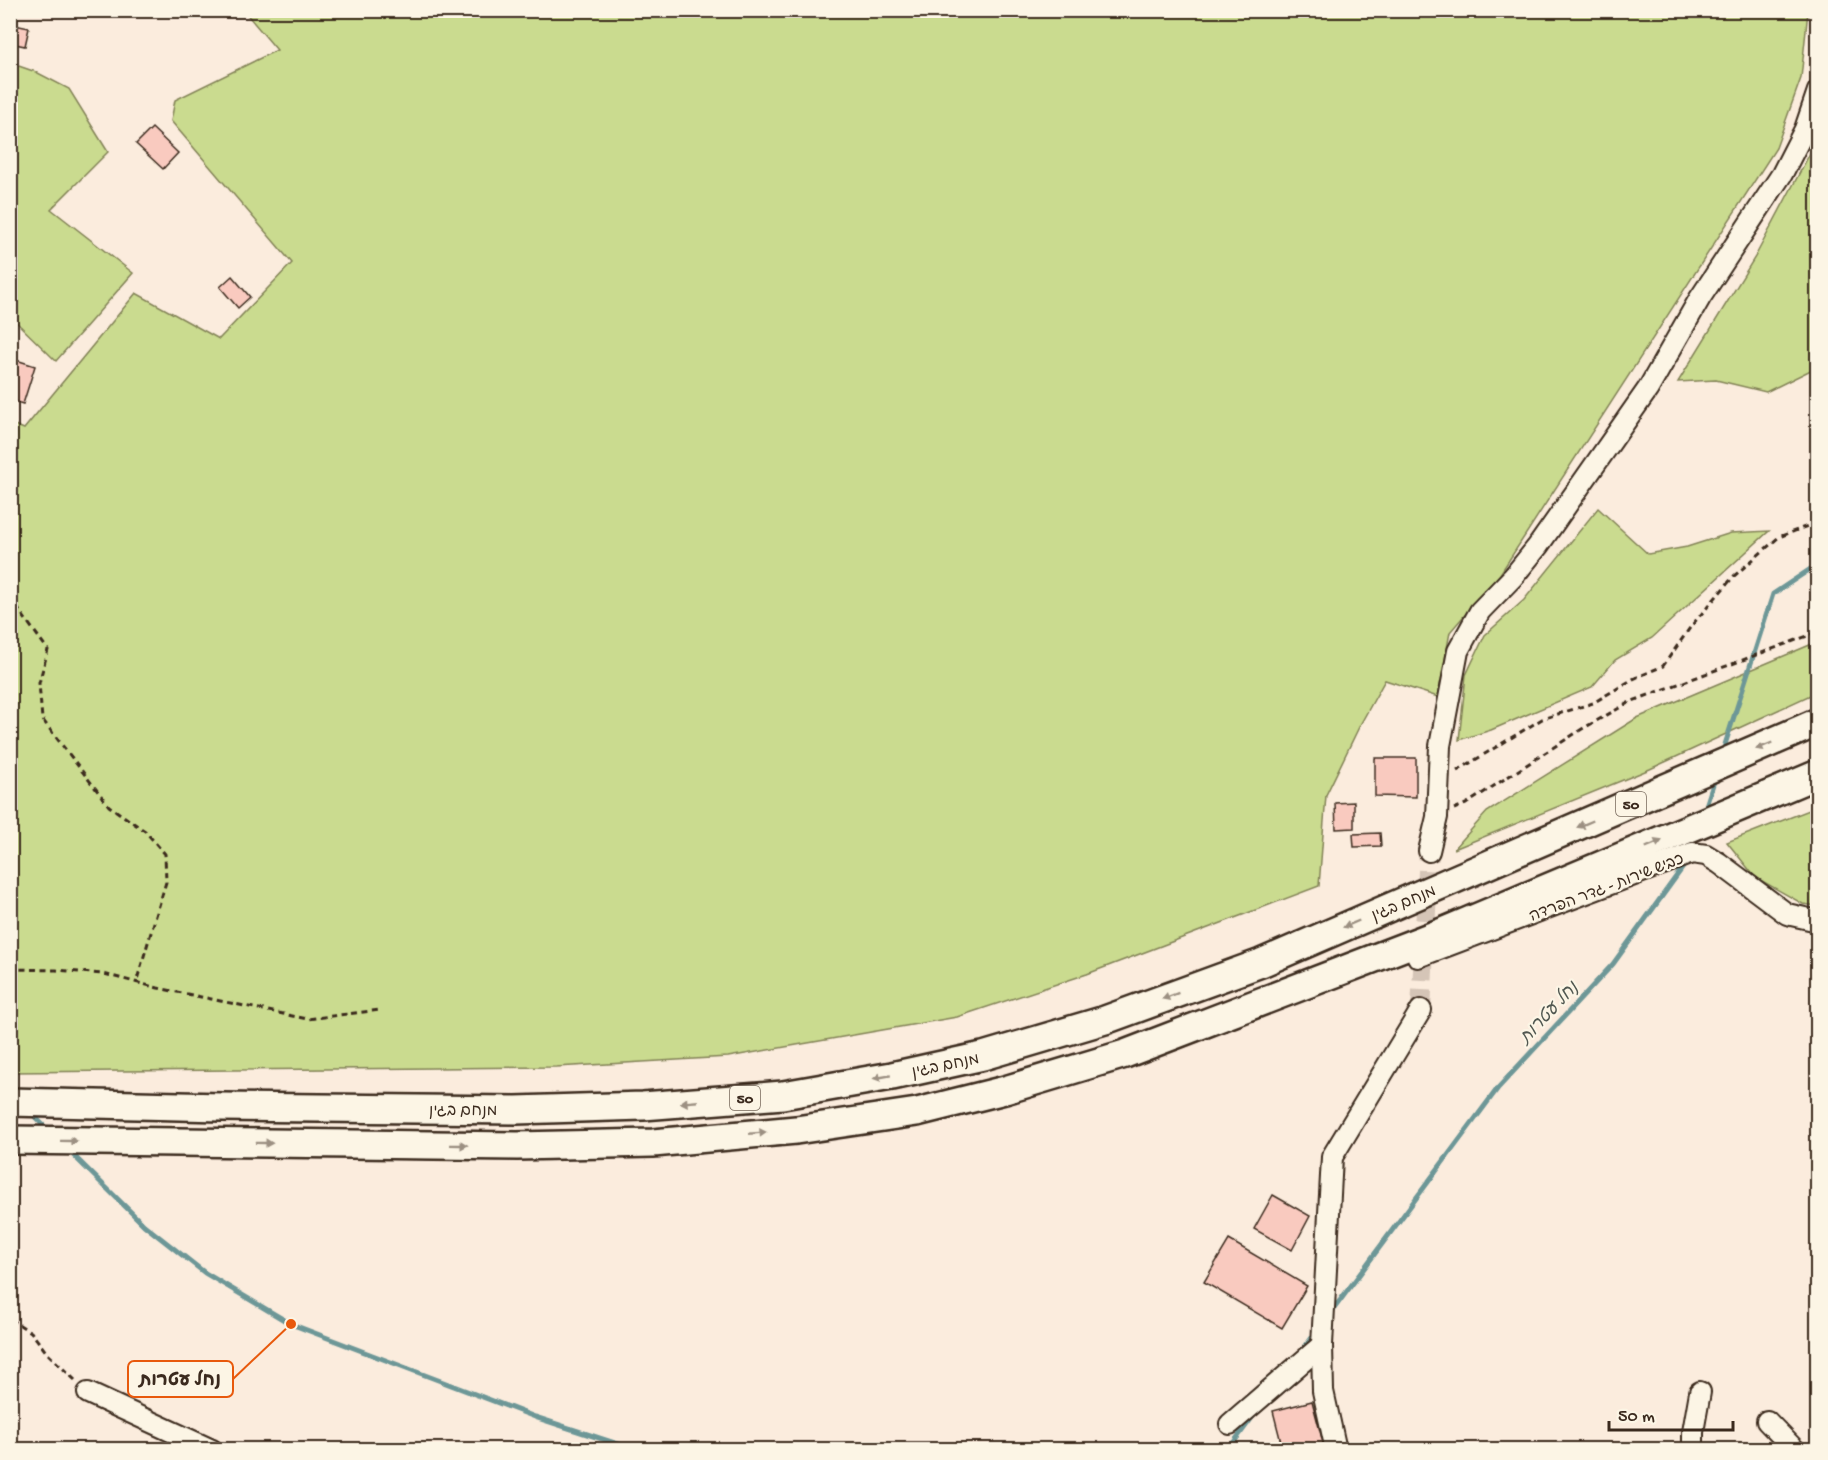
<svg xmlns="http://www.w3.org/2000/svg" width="1828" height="1460" font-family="'Gochi Hand','Playpen Sans Hebrew',sans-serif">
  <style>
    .green { fill: #cadb8f; stroke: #828256; stroke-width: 1.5 }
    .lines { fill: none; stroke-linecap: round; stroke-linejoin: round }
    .stream { stroke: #6d9797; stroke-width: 5 }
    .building { fill: #f9cabf; stroke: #3b2a1e; stroke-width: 1.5 }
    .minor-tunnel { stroke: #d5c5b7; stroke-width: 20; stroke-dasharray: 20 10; stroke-linecap: butt }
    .minor-casing { stroke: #3b2a1e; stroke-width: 24 }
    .highway-casing { stroke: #3b2a1e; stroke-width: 32 }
    .path { stroke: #3b2a1e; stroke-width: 3; stroke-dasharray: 6 4.5; stroke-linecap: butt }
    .minor { stroke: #fcf5e5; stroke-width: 20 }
    .highway { stroke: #fcf5e5; stroke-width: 27 }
    .oneway { fill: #9c9082 }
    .labels { text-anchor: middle; stroke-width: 4.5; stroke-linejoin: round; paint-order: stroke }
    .shield { fill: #fcf5e5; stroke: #75675a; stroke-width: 1.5 }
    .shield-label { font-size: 15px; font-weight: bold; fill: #3b2a1e }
    .street-label { font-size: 16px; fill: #3b2a1e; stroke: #fcf5e5 }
    .water-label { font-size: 18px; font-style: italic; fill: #505750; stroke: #fcf5e5 }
    .leader { fill: none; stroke: #e8590c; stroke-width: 2 }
    .callout-dot { fill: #e8590c; stroke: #fcf5e5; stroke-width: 2 }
    .callout { fill: #fcf5e5; stroke: #e8590c; stroke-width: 2 }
    .callout-label { font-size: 18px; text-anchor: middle; font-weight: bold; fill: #3b2a1e }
  </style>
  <rect width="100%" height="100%" fill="#fbecdd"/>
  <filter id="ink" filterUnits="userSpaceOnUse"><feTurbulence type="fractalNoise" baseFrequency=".0167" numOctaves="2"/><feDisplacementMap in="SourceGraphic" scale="12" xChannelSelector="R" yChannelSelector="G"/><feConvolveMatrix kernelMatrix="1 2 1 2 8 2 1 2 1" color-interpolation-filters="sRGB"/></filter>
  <g filter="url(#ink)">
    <!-- green -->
    <g class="green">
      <path d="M 244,11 L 1808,11 L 1801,78 L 1776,148 L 1500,574 L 1450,632 L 1438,697 L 1385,680 L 1360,725 L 1326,795 L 1319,886 L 1087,974 L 957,1017 L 728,1057 L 556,1067 L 11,1072 L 10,423 L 24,429 L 136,293 L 219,339 L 292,263 L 171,121 L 175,100 L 277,50 Z"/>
      <path d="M 10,63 L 36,72 L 69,89 L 108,152 L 51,209 L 133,273 L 56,361 L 11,317 Z"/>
      <path d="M 1817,140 L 1817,367 L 1766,392 L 1716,380 L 1678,382 L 1755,257 Z"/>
      <path d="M 1598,508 L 1648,554 L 1687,547 L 1731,533 L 1769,531 L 1652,638 L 1615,660 L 1592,687 L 1491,730 L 1459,740 L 1466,675 L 1485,635 L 1524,600 Z"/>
      <path d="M 1817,642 L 1817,692 L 1650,769 L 1454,849 L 1487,812 L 1637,718 Z"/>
      <path d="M 1817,807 L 1817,906 L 1803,904 L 1755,877 L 1727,842 Z"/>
    </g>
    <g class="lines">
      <!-- stream -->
      <g class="stream">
        <path d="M 1722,754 L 1773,594 L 1818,564"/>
        <path d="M 1704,812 L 1715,778"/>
        <path d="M 31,1113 L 50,1132"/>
        <path d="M 69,1151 L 144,1225 L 205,1273 L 291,1324 L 535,1417 L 636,1450"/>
        <path d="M 1330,1314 L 1498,1088 L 1613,964 L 1686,863"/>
        <path d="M 1301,1352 L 1317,1331"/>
        <path d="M 1228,1450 L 1254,1415"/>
      </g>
    </g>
    <!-- building -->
    <g class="building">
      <path d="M 10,24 L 29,28 L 25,46 L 10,43 Z"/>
      <path d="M 152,128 L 178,153 L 163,169 L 136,144 Z"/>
      <path d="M 232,276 L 250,297 L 238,308 L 220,287 Z"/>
      <path d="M 10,358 L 35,366 L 23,404 L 10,400 Z"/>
      <path d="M 1375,758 L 1416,758 L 1416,797 L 1375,796 Z"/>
      <path d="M 1354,802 L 1354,828 L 1336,829 L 1335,803 Z"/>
      <path d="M 1380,833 L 1381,846 L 1354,847 L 1353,834 Z"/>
      <path d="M 1273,1195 L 1310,1216 L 1292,1250 L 1254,1229 Z"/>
      <path d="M 1229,1240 L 1307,1286 L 1282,1328 L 1204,1282 Z"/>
      <path d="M 1312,1401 L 1325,1450 L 1283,1450 L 1273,1411 Z"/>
    </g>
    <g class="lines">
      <!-- minor-tunnel -->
      <path class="minor-tunnel" d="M 1421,1010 L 1429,851"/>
      <!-- minor casing -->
      <g class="minor-casing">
        <g id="minor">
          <path d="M 1429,851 L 1437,817 L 1440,746 L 1458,651 L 1480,611 L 1513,577 L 1538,546 L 1648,389 L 1700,298 L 1782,174 L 1805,129 L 1818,91"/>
          <path d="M 1418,957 L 1692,853 L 1706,855 L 1719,863 L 1787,914 L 1818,921"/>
          <path d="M 88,1393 L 212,1450"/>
          <path d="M 1767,1421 L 1795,1450"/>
          <path d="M 1230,1424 L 1322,1345"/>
          <path d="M 1336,1450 L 1323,1391 L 1322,1345 L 1332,1157 L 1421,1010"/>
          <path d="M 1693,1450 L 1693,1432 L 1700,1392"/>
        </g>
      </g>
      <!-- highway casing -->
      <g class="highway-casing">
        <g id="highway">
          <path d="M 10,1102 L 222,1107 L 516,1110 L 643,1106 L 783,1095 L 892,1076 L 983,1056 L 1105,1020 L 1261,963 L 1818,722"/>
          <path d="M 10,1140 L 517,1146 L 653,1143 L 796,1130 L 917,1112 L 1005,1090 L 1125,1054 L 1445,931 L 1818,774"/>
        </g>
      </g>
      <!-- path -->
      <g class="path">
        <path d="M 10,598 L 48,650 L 39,683 L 42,719 L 109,806 L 145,831 L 165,854 L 166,882 L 136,983"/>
        <path d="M 1457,771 L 1542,719 L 1593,703 L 1633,679 L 1663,666 L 1692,625 L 1734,576 L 1779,537 L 1818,522"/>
        <path d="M 1454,809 L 1466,804 L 1582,729 L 1630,702 L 1818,632"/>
        <path d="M 10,969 L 56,970 L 104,974 L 158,988 L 307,1019 L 380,1010"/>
        <path d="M 10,1319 L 31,1332 L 47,1353 L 76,1381"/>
      </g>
      <!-- minor -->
      <use href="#minor" class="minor"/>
      <!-- highway -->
      <use href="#highway" class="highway"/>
    </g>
    <!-- one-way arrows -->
    <defs><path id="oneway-solid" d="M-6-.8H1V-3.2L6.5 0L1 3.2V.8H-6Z" transform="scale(1.5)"/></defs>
    <g class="oneway">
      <use href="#oneway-solid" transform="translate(1764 746) rotate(157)"/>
      <use href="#oneway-solid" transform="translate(1585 824) rotate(157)"/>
      <use href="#oneway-solid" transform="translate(1654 844) rotate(-23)"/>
      <use href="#oneway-solid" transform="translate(1351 924) rotate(157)"/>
      <use href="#oneway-solid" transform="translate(1170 996) rotate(160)"/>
      <use href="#oneway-solid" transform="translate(882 1077) rotate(170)"/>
      <use href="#oneway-solid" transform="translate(689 1102) rotate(175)"/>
      <use href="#oneway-solid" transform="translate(758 1133) rotate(-5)"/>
      <use href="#oneway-solid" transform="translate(69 1141) rotate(1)"/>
      <use href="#oneway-solid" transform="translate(264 1143) rotate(1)"/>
      <use href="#oneway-solid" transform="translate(459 1145) rotate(1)"/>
    </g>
  </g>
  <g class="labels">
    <!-- shield labels -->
    <g class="shield">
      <rect x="1616" y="792" width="30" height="24" rx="4.5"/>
      <rect x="730" y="1086" width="30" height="24" rx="4.5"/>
    </g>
    <g class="shield-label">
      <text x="1631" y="809">50</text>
      <text x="745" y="1103">50</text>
    </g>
    <!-- street labels -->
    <g class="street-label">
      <text transform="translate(1606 886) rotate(-21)" y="6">כביש שירות - גדר הפרדה</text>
      <text transform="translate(1403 902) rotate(-23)" y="6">מנחם בגין</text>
      <text transform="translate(945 1064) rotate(-12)" y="6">מנחם בגין</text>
      <text x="463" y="1115">מנחם בגין</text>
    </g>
    <!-- water labels -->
    <g class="water-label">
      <text transform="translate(1548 1012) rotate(-47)" y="6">נחל עטרות</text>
    </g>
  </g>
  <!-- callouts -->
  <path class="leader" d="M291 1324L233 1379"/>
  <circle class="callout-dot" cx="291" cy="1324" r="6"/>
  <rect class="callout" x="128" y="1361" width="105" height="36" rx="6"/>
  <g class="callout-label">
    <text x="180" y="1385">נחל עטרות</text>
  </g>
  <!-- margin -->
  <rect width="1828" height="1460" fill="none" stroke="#fcf5e5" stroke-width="36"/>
  <rect x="18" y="18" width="1792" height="1424" fill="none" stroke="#3b2a1e" stroke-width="2" filter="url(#ink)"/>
  <!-- scale -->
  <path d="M1609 1421v9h124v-9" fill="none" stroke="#3b2a1e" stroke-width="3"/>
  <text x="1618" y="1421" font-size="18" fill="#3b2a1e" stroke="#fcf5e5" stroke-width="4.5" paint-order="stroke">50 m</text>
</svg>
